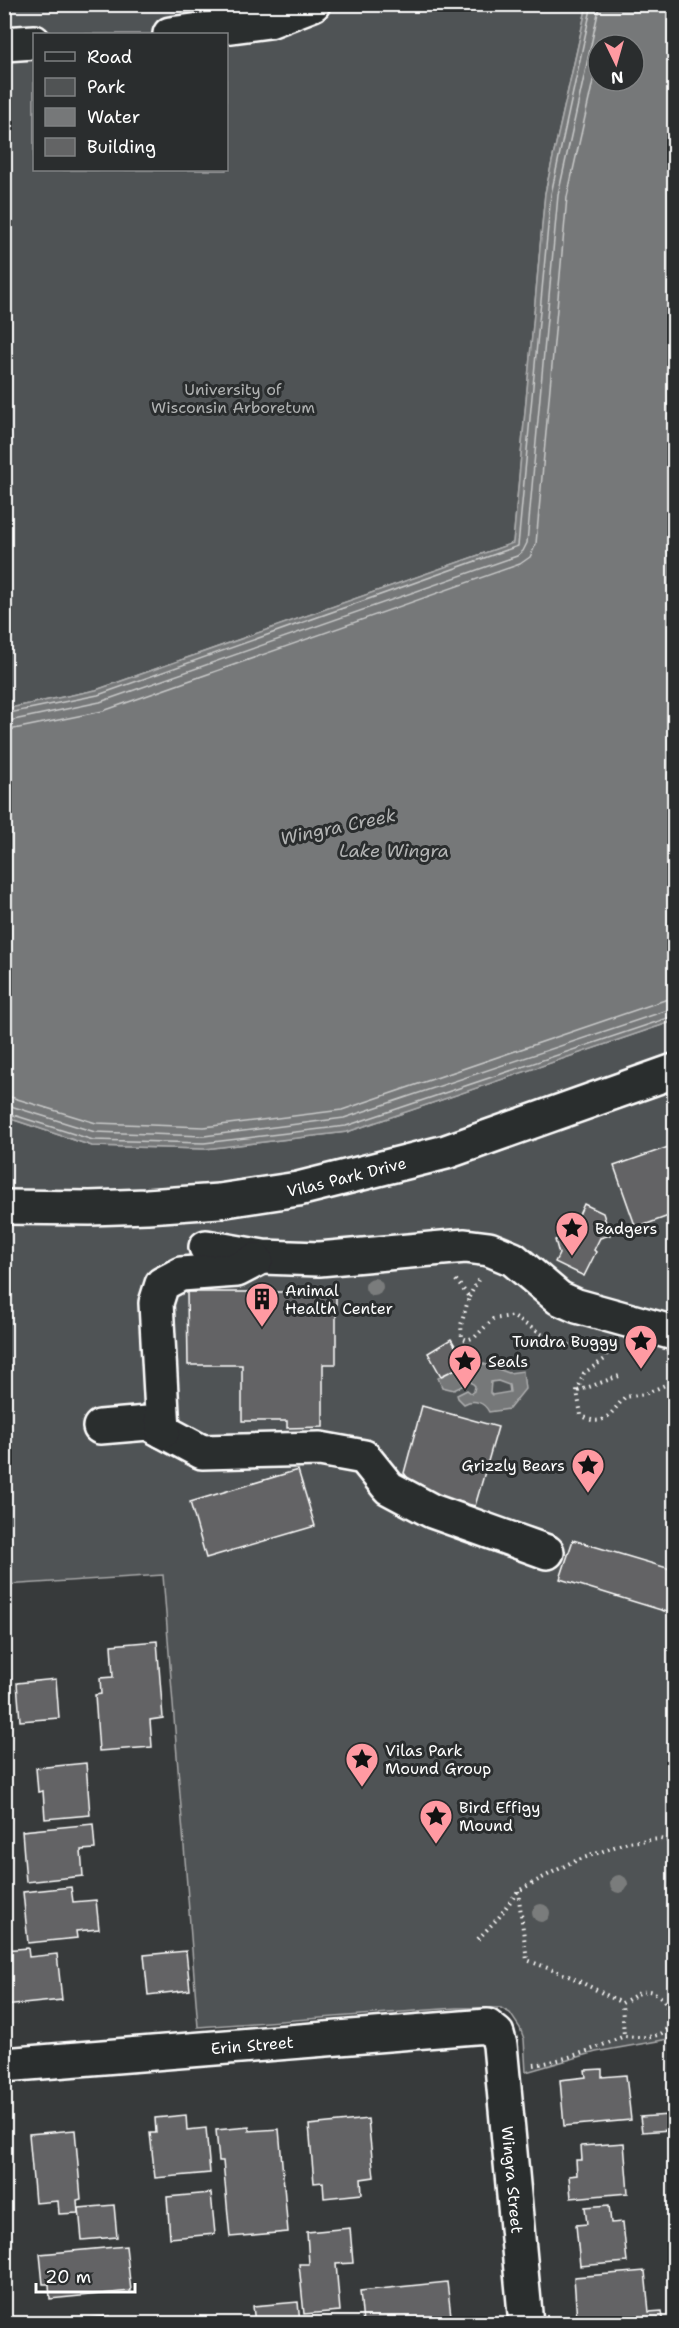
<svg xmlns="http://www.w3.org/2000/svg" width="679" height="2328" font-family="'Shantell Sans',sans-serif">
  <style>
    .green { fill: #505354; stroke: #a8a9aa; stroke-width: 1.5; fill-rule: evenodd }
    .water { fill: #767879; stroke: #adaeaf; stroke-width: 1.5; fill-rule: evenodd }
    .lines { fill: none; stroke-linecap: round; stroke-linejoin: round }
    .shore { stroke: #c8c9c9; stroke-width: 1.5 }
    .building { fill: #636465; stroke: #fff; stroke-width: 1.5 }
    .minor-casing { stroke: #fff; stroke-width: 38 }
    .path { stroke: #fff; stroke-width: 4; stroke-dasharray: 1.5 4.5; stroke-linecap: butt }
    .minor { stroke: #2a2d2e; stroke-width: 33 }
    .tree { fill: #7a7c7c }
    .labels { text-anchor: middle; stroke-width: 6; stroke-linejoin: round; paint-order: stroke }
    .park-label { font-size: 16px; fill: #b0b2b2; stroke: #2a2d2e }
    .street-label { font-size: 16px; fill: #fff; stroke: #2a2d2e }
    .poi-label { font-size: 16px; fill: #fff; stroke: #2a2d2e; text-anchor: start }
    .water-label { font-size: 18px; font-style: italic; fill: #b4b5b5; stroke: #2a2d2e }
  </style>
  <rect width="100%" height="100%" fill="#373a3b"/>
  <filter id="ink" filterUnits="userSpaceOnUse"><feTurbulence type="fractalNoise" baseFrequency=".0167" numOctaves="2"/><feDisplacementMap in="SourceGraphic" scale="12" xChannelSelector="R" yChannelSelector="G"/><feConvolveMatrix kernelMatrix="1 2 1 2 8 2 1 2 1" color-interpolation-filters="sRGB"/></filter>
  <g filter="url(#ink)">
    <!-- green -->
    <g class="green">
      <path d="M 4,5 L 587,5 L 545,193 L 513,543 L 96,690 L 5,709 ZM 34,34 L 226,34 L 226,170 L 34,170 Z"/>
      <path d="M 674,1021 L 674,2038 L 596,2052 L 526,2072 L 524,2039 L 520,2028 L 510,2013 L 501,2008 L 456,2008 L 198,2027 L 163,1575 L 5,1585 L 5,1117 L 92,1146 L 205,1149 L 347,1132 Z"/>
    </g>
    <!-- water -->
    <g class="water">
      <path d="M 587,5 L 674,5 L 674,1021 L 347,1132 L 205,1149 L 92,1146 L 5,1117 L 5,709 L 96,690 L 513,543 L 545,193 ZM 598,45 L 634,45 L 634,81 L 598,81 Z"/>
      <path d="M 473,1360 L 509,1373 L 523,1371 L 525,1389 L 509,1409 L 489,1412 C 484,1402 474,1399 464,1404 L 458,1398 L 457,1395 L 467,1390 L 471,1393 L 474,1391 L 475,1386 L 468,1379 L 464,1381 L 464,1385 L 454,1390 L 442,1387 L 438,1378 ZM 498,1381 L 509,1385 L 510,1392 L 492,1395 L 490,1393 L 491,1382 Z"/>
    </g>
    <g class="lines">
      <!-- shore -->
      <g class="shore">
        <path d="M 4,714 L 98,695 L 518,546 L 551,194 L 592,4"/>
        <path d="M 4,722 L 100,702 L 517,556 L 523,551 L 527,543 L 558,195 L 600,4"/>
        <path d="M 4,731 L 103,711 L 520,564 L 530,557 L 536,544 L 567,197 L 598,59"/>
        <path d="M 4,1095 L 96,1123 L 204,1127 L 342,1110 L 665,1000 L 674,999"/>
        <path d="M 4,1104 L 95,1132 L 204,1136 L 344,1118 L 674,1008"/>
        <path d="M 4,1112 L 93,1140 L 204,1143 L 346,1126 L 674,1016"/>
      </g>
    </g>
    <!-- building -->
    <g class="building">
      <path d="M 674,1145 L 674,1214 L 636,1228 L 614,1166 Z"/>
      <path d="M 584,1204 L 603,1213 L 610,1235 L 600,1238 L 594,1250 L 596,1252 L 584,1276 L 555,1262 L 559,1254 L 555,1240 L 569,1236 Z"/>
      <path d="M 187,1292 L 336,1292 L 336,1364 L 323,1364 L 323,1427 L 287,1428 L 287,1421 L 242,1421 L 242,1365 L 188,1365 Z"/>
      <path d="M 451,1339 L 466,1364 L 441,1376 L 428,1353 Z"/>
      <path d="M 422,1406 L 498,1427 L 475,1506 L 417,1490 L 404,1473 Z"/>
      <path d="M 298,1470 L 315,1526 L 206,1558 L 190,1502 Z"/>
      <path d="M 573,1540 L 674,1570 L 674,1614 L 560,1579 Z"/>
      <path d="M 157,1641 L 163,1718 L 150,1720 L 152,1747 L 99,1751 L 95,1695 L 101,1694 L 100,1678 L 113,1677 L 111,1645 Z"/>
      <path d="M 56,1679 L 59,1718 L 20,1721 L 17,1683 Z"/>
      <path d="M 86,1763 L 90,1815 L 45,1819 L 43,1791 L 38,1792 L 36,1768 Z"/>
      <path d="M 93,1824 L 95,1849 L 81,1850 L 83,1876 L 26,1882 L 22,1831 Z"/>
      <path d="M 71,1887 L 73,1902 L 96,1900 L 99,1929 L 76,1931 L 77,1938 L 28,1943 L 23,1892 Z"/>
      <path d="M 28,1948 L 29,1957 L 57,1954 L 62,2000 L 4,2006 L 4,1950 Z"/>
      <path d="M 186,1951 L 190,1990 L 148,1995 L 144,1955 Z"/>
      <path d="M 602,2069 L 602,2077 L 626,2075 L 631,2120 L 564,2126 L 560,2080 L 586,2077 L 585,2070 Z"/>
      <path d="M 186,2115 L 187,2130 L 206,2128 L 210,2173 L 155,2178 L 150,2133 L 156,2133 L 155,2118 Z"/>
      <path d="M 669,2115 L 670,2130 L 642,2132 L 640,2117 Z"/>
      <path d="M 368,2119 L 374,2177 L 361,2179 L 362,2194 L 324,2198 L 323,2182 L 314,2183 L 309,2125 Z"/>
      <path d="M 249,2127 L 249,2131 L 279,2129 L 288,2232 L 230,2237 L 223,2161 L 219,2161 L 216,2130 Z"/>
      <path d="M 75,2130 L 81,2199 L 77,2200 L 78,2213 L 59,2214 L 58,2201 L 35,2203 L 29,2134 Z"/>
      <path d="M 624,2143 L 628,2193 L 571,2198 L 569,2176 L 577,2175 L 576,2160 L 582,2160 L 581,2146 Z"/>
      <path d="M 211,2193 L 215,2234 L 170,2238 L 167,2197 Z"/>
      <path d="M 114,2205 L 117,2237 L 82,2240 L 79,2208 Z"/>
      <path d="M 609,2205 L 611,2223 L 623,2222 L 627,2262 L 580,2266 L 576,2225 L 587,2224 L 585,2207 Z"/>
      <path d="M 350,2228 L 353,2263 L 336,2264 L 340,2311 L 304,2314 L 299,2264 L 309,2264 L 307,2232 Z"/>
      <path d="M 126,2246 L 131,2291 L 50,2299 L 49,2284 L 43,2284 L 40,2254 Z"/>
      <path d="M 645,2271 L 649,2312 L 662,2311 L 664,2324 L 632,2324 L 631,2318 L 611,2320 L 611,2317 L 577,2320 L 574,2277 Z"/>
      <path d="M 447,2282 L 452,2324 L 363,2324 L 360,2291 Z"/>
      <path d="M 298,2302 L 300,2324 L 255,2324 L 253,2306 Z"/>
      <path d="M 110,2316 L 110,2321 L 123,2321 L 123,2324 L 53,2324 L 53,2321 Z"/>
    </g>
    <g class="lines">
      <!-- minor casing -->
      <g class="minor-casing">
        <g id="minor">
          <path d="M 170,34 L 269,21 L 313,4"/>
          <path d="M 4,44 L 34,42"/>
          <path id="s1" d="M 4,1207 L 90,1208 L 147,1206 L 219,1201 L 298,1189 L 446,1152 L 674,1071"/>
          <path d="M 206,1247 L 263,1257 L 319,1259 L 465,1246 L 489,1249 L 513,1259 L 559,1298 L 577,1306 L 674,1333"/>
          <path d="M 100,1427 L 148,1423 L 202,1452 L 320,1449 L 364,1457 L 389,1488 L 432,1511 L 547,1552"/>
          <path d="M 163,1431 L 156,1303 L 162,1284 L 181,1274 L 237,1270 L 256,1260"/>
          <path id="s2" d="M 4,2065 L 487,2026 L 497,2034 L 500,2045 L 526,2324"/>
        </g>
      </g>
      <!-- path -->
      <g class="path">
        <path d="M 456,1280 L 469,1297 L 461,1325 L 462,1338 L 467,1340 L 475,1337 L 493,1319 L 512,1316 L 558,1344 L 586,1345"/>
        <path d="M 469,1297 L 478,1280"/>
        <path d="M 604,1350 L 607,1352 L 605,1359 L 584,1373 L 577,1391 L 581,1415 C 604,1430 611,1412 625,1397 L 645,1394 L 674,1381"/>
        <path d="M 578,1391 L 619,1376"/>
        <path d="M 518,1891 L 527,1960 L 571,1977 L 622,2003"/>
        <path d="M 478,1939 L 499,1917 L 518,1891 L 570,1863 L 628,1842 L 660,1839 L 674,1842"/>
        <path d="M 649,1991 C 666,1994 679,2021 662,2033 C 651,2039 636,2037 624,2036 L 622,2003 L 641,1992 Z"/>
        <path d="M 534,2065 C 566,2060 595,2049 624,2036"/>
      </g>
      <!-- minor -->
      <use href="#minor" class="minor"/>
    </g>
    <!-- trees -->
    <g class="tree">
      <circle cx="374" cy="1287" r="9"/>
      <circle cx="619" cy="1884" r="9"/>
      <circle cx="541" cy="1913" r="9"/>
    </g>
  </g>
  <!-- icons -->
  <defs>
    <g id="sight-pin" transform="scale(1.725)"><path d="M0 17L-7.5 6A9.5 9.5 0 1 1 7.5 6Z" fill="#ff9aa2" stroke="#2a2d2e"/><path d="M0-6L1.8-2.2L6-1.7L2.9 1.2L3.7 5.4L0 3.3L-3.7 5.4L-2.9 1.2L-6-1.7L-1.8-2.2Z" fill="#111"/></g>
    <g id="building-pin" transform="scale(1.725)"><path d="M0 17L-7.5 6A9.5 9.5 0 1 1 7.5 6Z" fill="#ff9aa2" stroke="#2a2d2e"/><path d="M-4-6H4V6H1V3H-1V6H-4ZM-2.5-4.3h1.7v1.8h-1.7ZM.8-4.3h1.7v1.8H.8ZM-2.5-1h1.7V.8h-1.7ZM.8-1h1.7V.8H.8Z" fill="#111"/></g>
  </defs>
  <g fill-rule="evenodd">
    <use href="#sight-pin" x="572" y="1228"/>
    <use href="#building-pin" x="262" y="1299"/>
    <use href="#sight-pin" x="641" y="1341"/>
    <use href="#sight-pin" x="465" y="1361"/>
    <use href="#sight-pin" x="588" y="1465"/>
    <use href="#sight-pin" x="362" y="1759"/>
    <use href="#sight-pin" x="436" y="1816"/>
  </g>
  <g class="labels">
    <!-- park labels -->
    <g class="park-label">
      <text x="233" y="395">University of<tspan x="233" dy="18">Wisconsin Arboretum</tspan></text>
    </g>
    <!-- street labels -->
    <g class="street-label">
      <text dy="6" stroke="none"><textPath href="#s1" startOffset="345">Vilas Park Drive</textPath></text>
      <text dy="6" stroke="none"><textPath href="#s2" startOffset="249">Erin Street</textPath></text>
      <text dy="6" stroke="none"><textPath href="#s2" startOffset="644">Wingra Street</textPath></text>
    </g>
    <!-- poi labels -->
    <g class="poi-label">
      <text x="595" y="1234">Badgers</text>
      <text x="285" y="1296">Animal<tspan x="285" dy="18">Health Center</tspan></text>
      <text x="618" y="1347" text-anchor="end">Tundra Buggy</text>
      <text x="488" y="1367">Seals</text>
      <text x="565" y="1471" text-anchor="end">Grizzly Bears</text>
      <text x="385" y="1756">Vilas Park<tspan x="385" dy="18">Mound Group</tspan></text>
      <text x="459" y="1813">Bird Effigy<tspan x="459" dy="18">Mound</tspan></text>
    </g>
    <!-- water labels -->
    <g class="water-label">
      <text transform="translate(338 827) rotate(-12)" y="6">Wingra Creek</text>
      <text x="394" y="857">Lake Wingra</text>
    </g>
  </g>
  <!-- margin -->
  <rect width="679" height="2328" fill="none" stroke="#2a2d2e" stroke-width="24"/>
  <rect x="12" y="12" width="655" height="2304" fill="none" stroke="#fff" stroke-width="2" filter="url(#ink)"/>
  <!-- legend -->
  <rect x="33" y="33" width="195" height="138" fill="#2a2d2e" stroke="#7f8182" stroke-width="1.5"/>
  <rect x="45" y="52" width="30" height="9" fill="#2a2d2e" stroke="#7f8182" stroke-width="1.5"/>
  <text x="87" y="63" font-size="18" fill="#ffffff">Road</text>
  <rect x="45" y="78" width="30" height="18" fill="#505354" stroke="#7f8182" stroke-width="1.5"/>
  <text x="87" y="93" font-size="18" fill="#ffffff">Park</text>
  <rect x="45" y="108" width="30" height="18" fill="#767879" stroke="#7f8182" stroke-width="1.5"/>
  <text x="87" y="123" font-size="18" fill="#ffffff">Water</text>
  <rect x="45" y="138" width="30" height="18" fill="#636465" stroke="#7f8182" stroke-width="1.5"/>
  <text x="87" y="153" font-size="18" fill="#ffffff">Building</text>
  <!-- north arrow -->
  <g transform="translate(616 63) rotate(175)"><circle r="28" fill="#2a2d2e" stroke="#7f8182" stroke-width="1.5"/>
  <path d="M0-4.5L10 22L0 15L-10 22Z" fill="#ff9aa2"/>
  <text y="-9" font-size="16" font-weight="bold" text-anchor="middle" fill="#ffffff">N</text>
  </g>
  <!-- scale -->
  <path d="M36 2283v9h99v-9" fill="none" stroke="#ffffff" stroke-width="3"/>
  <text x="45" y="2283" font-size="18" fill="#ffffff" stroke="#2a2d2e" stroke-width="4.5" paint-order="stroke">20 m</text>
</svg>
